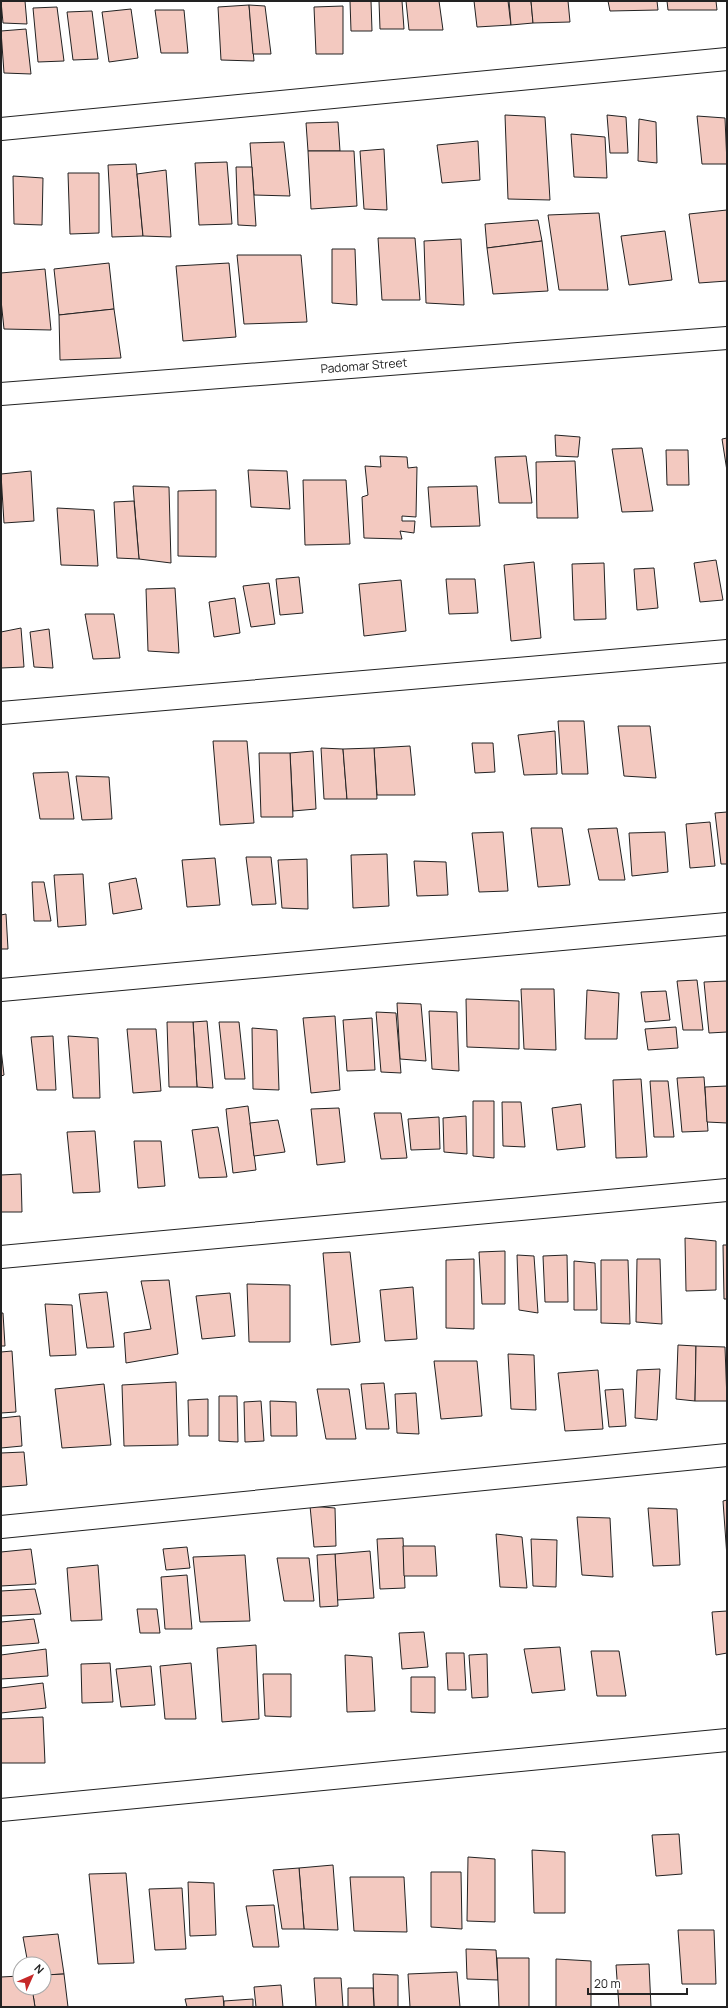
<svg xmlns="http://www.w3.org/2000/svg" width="728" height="2008" font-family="Manrope,sans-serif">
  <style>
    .building { fill: #f3c9c0; stroke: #222 }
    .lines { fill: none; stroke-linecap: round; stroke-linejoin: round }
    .minor-casing { stroke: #222; stroke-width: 24 }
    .minor { stroke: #fff; stroke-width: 22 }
    .labels { text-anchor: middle; stroke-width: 3; stroke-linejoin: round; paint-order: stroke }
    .street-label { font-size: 12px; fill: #222; stroke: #fff }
  </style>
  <rect width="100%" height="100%" fill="#fff"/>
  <!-- building -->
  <g class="building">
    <path d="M 1,1 L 25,1 L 27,24 L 3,23 Z"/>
    <path d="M 350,1 L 371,1 L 372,31 L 351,31 Z"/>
    <path d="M 379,1 L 402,1 L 404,29 L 380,29 Z"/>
    <path d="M 406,1 L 439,1 L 443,30 L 409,30 Z"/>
    <path d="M 474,1 L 508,1 L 511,25 L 477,27 Z"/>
    <path d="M 509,1 L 531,1 L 533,23 L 511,25 Z"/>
    <path d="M 531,1 L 568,1 L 570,22 L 533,23 Z"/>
    <path d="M 608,1 L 657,1 L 658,10 L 610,11 Z"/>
    <path d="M 667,1 L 716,1 L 717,10 L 668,10 Z"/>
    <path d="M 249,5 L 254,61 L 221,60 L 218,7 Z"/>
    <path d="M 249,5 L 265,6 L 271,54 L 253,54 Z"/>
    <path d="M 343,6 L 343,54 L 316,54 L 314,7 Z"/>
    <path d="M 57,7 L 64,61 L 38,62 L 33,8 Z"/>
    <path d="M 131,9 L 138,58 L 109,62 L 102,12 Z"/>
    <path d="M 155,10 L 184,10 L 188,53 L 161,53 Z"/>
    <path d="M 92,11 L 98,59 L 73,60 L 67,12 Z"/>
    <path d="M 26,29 L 31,74 L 4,73 L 1,31 Z"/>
    <path d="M 505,115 L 545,117 L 550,200 L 508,199 Z"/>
    <path d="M 607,115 L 626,117 L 628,153 L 610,153 Z"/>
    <path d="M 697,116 L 725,118 L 727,164 L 702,164 Z"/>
    <path d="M 639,119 L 656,122 L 657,163 L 638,161 Z"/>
    <path d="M 338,122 L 340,151 L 308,151 L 306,123 Z"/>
    <path d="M 571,134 L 605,137 L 607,178 L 574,177 Z"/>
    <path d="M 478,141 L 480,180 L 442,183 L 437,145 Z"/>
    <path d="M 284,142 L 290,196 L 254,195 L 250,143 Z"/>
    <path d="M 384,149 L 387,210 L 364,209 L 360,151 Z"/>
    <path d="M 308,151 L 354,151 L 357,206 L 311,209 Z"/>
    <path d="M 227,162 L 232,224 L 199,225 L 195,163 Z"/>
    <path d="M 136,164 L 143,236 L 112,237 L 108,165 Z"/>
    <path d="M 236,167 L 252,167 L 256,226 L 238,225 Z"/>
    <path d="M 166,170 L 171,237 L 143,236 L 137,174 Z"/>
    <path d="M 68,173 L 99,173 L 99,233 L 70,234 Z"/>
    <path d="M 13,176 L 43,178 L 42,225 L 14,224 Z"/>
    <path d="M 727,210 L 727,281 L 699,283 L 689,214 Z"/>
    <path d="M 599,213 L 608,290 L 559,290 L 548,215 Z"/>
    <path d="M 538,220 L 542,241 L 487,248 L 485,224 Z"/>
    <path d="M 665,231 L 672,280 L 629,285 L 621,236 Z"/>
    <path d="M 378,238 L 415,238 L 420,300 L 382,300 Z"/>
    <path d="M 461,239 L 464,305 L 426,303 L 424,241 Z"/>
    <path d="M 542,241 L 548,291 L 493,294 L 487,248 Z"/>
    <path d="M 332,249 L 355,249 L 357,305 L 332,303 Z"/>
    <path d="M 237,255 L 301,255 L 307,322 L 244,324 Z"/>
    <path d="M 109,263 L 114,309 L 59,315 L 54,269 Z"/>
    <path d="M 229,263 L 236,337 L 183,341 L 176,266 Z"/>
    <path d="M 45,269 L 51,330 L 4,329 L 1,300 L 1,273 Z"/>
    <path d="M 114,309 L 121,358 L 60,360 L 59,315 Z"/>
    <path d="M 555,435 L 580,437 L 578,457 L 556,456 Z"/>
    <path d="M 727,438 L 727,471 L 722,439 Z"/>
    <path d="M 642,448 L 653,511 L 622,512 L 612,449 Z"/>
    <path d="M 666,450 L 688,450 L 689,485 L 667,485 Z"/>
    <path d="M 380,456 L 407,457 L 408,468 L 417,467 L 416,517 L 402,516 L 402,521 L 415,521 L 414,533 L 400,531 L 402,539 L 364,538 L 362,497 L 368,495 L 365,466 L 381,467 Z"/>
    <path d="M 526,456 L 532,503 L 499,503 L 495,457 Z"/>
    <path d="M 575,461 L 578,518 L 537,518 L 536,462 Z"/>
    <path d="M 248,470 L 287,471 L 290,509 L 251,507 Z"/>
    <path d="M 31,471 L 34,521 L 4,523 L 1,474 Z"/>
    <path d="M 303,480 L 346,480 L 350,544 L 305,545 Z"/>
    <path d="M 133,486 L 169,487 L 171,563 L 139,559 Z"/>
    <path d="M 477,486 L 480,526 L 431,527 L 428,487 Z"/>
    <path d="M 216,490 L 216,557 L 178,556 L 178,491 Z"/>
    <path d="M 134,501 L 139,559 L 117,558 L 114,502 Z"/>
    <path d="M 57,508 L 94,510 L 98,566 L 61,565 Z"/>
    <path d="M 716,560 L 723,600 L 700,602 L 694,563 Z"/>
    <path d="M 534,562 L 541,638 L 511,641 L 504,565 Z"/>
    <path d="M 604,563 L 606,619 L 574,620 L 572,564 Z"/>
    <path d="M 654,568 L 658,608 L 637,610 L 634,569 Z"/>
    <path d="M 299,577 L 303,613 L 280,615 L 276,579 Z"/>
    <path d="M 446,579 L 475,579 L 478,613 L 449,614 Z"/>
    <path d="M 401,580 L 406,631 L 364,636 L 359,584 Z"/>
    <path d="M 269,583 L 275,624 L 251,627 L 243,586 Z"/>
    <path d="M 175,588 L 179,653 L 148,651 L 146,589 Z"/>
    <path d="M 235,598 L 240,633 L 214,637 L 209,602 Z"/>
    <path d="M 85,614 L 114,614 L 120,658 L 93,659 Z"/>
    <path d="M 21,628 L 24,667 L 1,668 L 1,632 Z"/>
    <path d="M 49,629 L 53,668 L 34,667 L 30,632 Z"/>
    <path d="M 558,721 L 584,721 L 588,774 L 562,774 Z"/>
    <path d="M 618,726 L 650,726 L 656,778 L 624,776 Z"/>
    <path d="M 555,731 L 557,774 L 524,775 L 518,735 Z"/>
    <path d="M 213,741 L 247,741 L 254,823 L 220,825 Z"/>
    <path d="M 472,743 L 493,743 L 495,772 L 475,773 Z"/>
    <path d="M 410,746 L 415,795 L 377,795 L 374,748 Z"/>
    <path d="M 321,748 L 343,749 L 347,799 L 324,799 Z"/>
    <path d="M 374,748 L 377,799 L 347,799 L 343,749 Z"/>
    <path d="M 313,751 L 316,809 L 293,811 L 290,753 Z"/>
    <path d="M 259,753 L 290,753 L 293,817 L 261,817 Z"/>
    <path d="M 68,772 L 74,819 L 40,819 L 33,773 Z"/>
    <path d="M 76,776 L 109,777 L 112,819 L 82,820 Z"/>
    <path d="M 727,812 L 727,864 L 721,864 L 715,813 Z"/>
    <path d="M 710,822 L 715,866 L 690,868 L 686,824 Z"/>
    <path d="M 531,828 L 562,828 L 570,885 L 538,887 Z"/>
    <path d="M 617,828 L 625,880 L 599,880 L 588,829 Z"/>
    <path d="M 503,832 L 508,891 L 479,892 L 472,833 Z"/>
    <path d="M 665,832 L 668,872 L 632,876 L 629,833 Z"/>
    <path d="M 387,854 L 389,906 L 353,908 L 351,855 Z"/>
    <path d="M 246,857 L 271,857 L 276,904 L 252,905 Z"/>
    <path d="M 215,858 L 220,905 L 187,907 L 182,860 Z"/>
    <path d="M 307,859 L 308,909 L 282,908 L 278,860 Z"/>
    <path d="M 414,861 L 446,862 L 448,895 L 417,896 Z"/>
    <path d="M 83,874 L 86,925 L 58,927 L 54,875 Z"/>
    <path d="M 136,878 L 142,909 L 113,914 L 109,883 Z"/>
    <path d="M 32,882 L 44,882 L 51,921 L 34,921 Z"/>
    <path d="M 6,914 L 8,949 L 1,949 L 1,915 Z"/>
    <path d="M 697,980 L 703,1030 L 683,1030 L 677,981 Z"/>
    <path d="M 727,981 L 727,1032 L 709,1033 L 704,982 Z"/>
    <path d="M 521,989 L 554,989 L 556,1050 L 524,1049 Z"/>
    <path d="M 587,990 L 619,993 L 617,1039 L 585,1039 Z"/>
    <path d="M 666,991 L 670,1020 L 645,1022 L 641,992 Z"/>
    <path d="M 466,999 L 519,1001 L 519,1049 L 467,1047 Z"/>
    <path d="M 397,1003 L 421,1004 L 426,1061 L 400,1059 Z"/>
    <path d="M 429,1011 L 457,1012 L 459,1071 L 432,1069 Z"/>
    <path d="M 376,1012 L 396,1013 L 401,1073 L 381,1072 Z"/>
    <path d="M 335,1016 L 340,1090 L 311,1093 L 303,1018 Z"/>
    <path d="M 372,1018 L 375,1070 L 347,1071 L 343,1020 Z"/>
    <path d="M 207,1021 L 213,1088 L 197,1087 L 193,1022 Z"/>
    <path d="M 167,1022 L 193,1022 L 197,1087 L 169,1087 Z"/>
    <path d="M 219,1022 L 239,1022 L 245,1079 L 225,1079 Z"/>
    <path d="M 676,1027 L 678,1048 L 648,1050 L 645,1029 Z"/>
    <path d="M 252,1028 L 277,1030 L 279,1090 L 253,1089 Z"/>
    <path d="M 127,1029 L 156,1029 L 161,1091 L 133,1093 Z"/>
    <path d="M 53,1036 L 56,1090 L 37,1090 L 31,1037 Z"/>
    <path d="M 68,1036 L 98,1038 L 100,1098 L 73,1098 Z"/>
    <path d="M 1,1049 L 4,1075 L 1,1076 Z"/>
    <path d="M 704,1077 L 708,1131 L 682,1132 L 677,1078 Z"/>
    <path d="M 641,1079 L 647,1157 L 616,1158 L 613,1080 Z"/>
    <path d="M 650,1081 L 668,1081 L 674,1137 L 654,1137 Z"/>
    <path d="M 727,1086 L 727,1123 L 707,1122 L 705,1087 Z"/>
    <path d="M 473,1101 L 494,1101 L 494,1158 L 473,1156 Z"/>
    <path d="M 502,1102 L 521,1102 L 525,1147 L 503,1146 Z"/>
    <path d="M 581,1104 L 585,1147 L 557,1150 L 552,1108 Z"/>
    <path d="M 248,1106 L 256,1170 L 233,1173 L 226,1109 Z"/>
    <path d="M 339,1108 L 345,1162 L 317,1165 L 311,1109 Z"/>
    <path d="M 374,1113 L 401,1113 L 407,1158 L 381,1159 Z"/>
    <path d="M 466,1116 L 467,1154 L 444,1152 L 443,1118 Z"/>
    <path d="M 439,1117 L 440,1149 L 411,1150 L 408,1119 Z"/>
    <path d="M 278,1120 L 285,1152 L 254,1156 L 250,1123 Z"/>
    <path d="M 218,1127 L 227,1177 L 199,1178 L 192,1130 Z"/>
    <path d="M 95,1131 L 100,1192 L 73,1193 L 67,1132 Z"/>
    <path d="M 134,1141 L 161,1141 L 165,1186 L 138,1188 Z"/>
    <path d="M 21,1174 L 22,1212 L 1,1212 L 1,1175 Z"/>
    <path d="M 685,1238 L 716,1241 L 716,1290 L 686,1291 Z"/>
    <path d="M 723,1245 L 727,1245 L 727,1299 L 724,1299 Z"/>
    <path d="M 505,1251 L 505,1304 L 482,1304 L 479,1252 Z"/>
    <path d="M 350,1252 L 360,1342 L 331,1345 L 323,1253 Z"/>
    <path d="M 517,1255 L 534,1256 L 538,1313 L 519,1310 Z"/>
    <path d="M 567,1255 L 568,1302 L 545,1302 L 543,1256 Z"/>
    <path d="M 474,1259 L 474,1329 L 446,1328 L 446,1260 Z"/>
    <path d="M 637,1259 L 660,1259 L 662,1324 L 636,1322 Z"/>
    <path d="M 601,1260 L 628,1260 L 630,1324 L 601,1323 Z"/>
    <path d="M 574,1261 L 595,1263 L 597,1310 L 574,1310 Z"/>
    <path d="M 169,1280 L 178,1354 L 126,1363 L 124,1333 L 151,1329 L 141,1281 Z"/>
    <path d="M 247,1284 L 290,1285 L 290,1342 L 249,1342 Z"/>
    <path d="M 413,1287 L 417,1339 L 385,1341 L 380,1290 Z"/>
    <path d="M 107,1292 L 114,1347 L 87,1348 L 79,1294 Z"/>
    <path d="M 230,1293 L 235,1336 L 202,1339 L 196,1296 Z"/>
    <path d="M 45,1304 L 72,1305 L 76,1355 L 50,1356 Z"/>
    <path d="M 1,1313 L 3,1313 L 5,1346 L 1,1346 Z"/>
    <path d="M 678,1345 L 696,1346 L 695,1401 L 676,1399 Z"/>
    <path d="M 696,1346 L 725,1347 L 727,1401 L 695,1401 Z"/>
    <path d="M 12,1351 L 16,1412 L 1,1413 L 1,1352 Z"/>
    <path d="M 508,1354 L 534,1355 L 536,1410 L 511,1409 Z"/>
    <path d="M 434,1361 L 477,1361 L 482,1416 L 441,1419 Z"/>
    <path d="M 660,1369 L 657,1420 L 635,1418 L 637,1370 Z"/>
    <path d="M 598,1370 L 603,1429 L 565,1431 L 558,1373 Z"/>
    <path d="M 176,1382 L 178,1445 L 124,1446 L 122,1385 Z"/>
    <path d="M 384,1383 L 389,1429 L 366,1429 L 361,1384 Z"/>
    <path d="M 104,1384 L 111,1445 L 62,1448 L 55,1389 Z"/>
    <path d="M 317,1389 L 349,1389 L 356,1439 L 326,1439 Z"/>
    <path d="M 623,1389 L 626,1426 L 609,1427 L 605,1390 Z"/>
    <path d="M 416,1393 L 419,1434 L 397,1433 L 395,1394 Z"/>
    <path d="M 219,1396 L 237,1396 L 238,1442 L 219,1441 Z"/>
    <path d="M 208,1399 L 208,1436 L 189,1436 L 188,1400 Z"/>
    <path d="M 261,1401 L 264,1441 L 245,1442 L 244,1402 Z"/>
    <path d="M 270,1401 L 296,1402 L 297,1436 L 271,1436 Z"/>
    <path d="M 20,1416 L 22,1446 L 1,1448 L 1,1418 Z"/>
    <path d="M 24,1452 L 27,1485 L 1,1487 L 1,1453 Z"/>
    <path d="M 727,1500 L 727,1557 L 723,1501 Z"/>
    <path d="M 310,1506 L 335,1508 L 336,1546 L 314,1547 Z"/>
    <path d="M 648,1508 L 677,1509 L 680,1565 L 653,1566 Z"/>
    <path d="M 577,1517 L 610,1518 L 613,1577 L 582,1575 Z"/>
    <path d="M 496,1534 L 522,1537 L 527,1588 L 500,1587 Z"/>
    <path d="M 403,1538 L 405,1588 L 380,1589 L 377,1539 Z"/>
    <path d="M 531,1539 L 557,1540 L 556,1587 L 533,1586 Z"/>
    <path d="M 403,1546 L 435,1546 L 437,1576 L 404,1576 Z"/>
    <path d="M 187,1547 L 190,1568 L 166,1570 L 163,1549 Z"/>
    <path d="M 31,1549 L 36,1584 L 1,1586 L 1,1552 Z"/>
    <path d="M 370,1551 L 374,1598 L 337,1600 L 335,1554 Z"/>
    <path d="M 335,1554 L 338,1606 L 320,1607 L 317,1555 Z"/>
    <path d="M 245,1555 L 250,1621 L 200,1622 L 193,1557 Z"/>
    <path d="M 277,1558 L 309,1558 L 314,1601 L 284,1601 Z"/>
    <path d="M 98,1565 L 102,1620 L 71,1621 L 67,1568 Z"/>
    <path d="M 187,1575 L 192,1629 L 165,1629 L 161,1577 Z"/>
    <path d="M 35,1589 L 41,1614 L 1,1616 L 1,1591 Z"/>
    <path d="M 137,1609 L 157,1609 L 160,1633 L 140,1633 Z"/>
    <path d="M 727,1611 L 727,1653 L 716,1655 L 712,1612 Z"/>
    <path d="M 34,1619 L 39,1643 L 1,1646 L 1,1622 Z"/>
    <path d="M 424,1632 L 428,1667 L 402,1669 L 399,1633 Z"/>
    <path d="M 256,1645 L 259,1719 L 222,1722 L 217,1648 Z"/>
    <path d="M 560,1647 L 565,1690 L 532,1693 L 524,1649 Z"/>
    <path d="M 46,1649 L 48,1676 L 1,1679 L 1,1655 Z"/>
    <path d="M 591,1651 L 619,1651 L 626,1696 L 597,1696 Z"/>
    <path d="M 446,1653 L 464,1653 L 466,1690 L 448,1690 Z"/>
    <path d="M 487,1654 L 488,1697 L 472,1698 L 469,1655 Z"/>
    <path d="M 345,1655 L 372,1657 L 375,1711 L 347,1712 Z"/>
    <path d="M 110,1663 L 113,1702 L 82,1703 L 81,1664 Z"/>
    <path d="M 191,1663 L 196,1719 L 165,1719 L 160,1666 Z"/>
    <path d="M 151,1666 L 155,1705 L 121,1707 L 116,1669 Z"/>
    <path d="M 263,1674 L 291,1674 L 291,1717 L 265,1716 Z"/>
    <path d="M 411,1677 L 435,1677 L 435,1713 L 411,1712 Z"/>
    <path d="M 43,1683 L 46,1708 L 1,1713 L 1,1688 Z"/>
    <path d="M 43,1717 L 45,1763 L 1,1763 L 1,1719 Z"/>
    <path d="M 679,1834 L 682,1874 L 656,1876 L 652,1835 Z"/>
    <path d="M 532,1850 L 565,1852 L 565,1913 L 534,1913 Z"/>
    <path d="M 468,1857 L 495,1859 L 495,1922 L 467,1921 Z"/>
    <path d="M 333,1865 L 338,1930 L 304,1929 L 299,1868 Z"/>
    <path d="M 299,1868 L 304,1929 L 282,1929 L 273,1870 Z"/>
    <path d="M 431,1872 L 461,1872 L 462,1929 L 431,1927 Z"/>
    <path d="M 126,1873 L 134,1963 L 98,1964 L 89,1874 Z"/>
    <path d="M 350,1877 L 404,1877 L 407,1932 L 354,1931 Z"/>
    <path d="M 188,1882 L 214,1883 L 216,1935 L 190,1936 Z"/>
    <path d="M 182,1888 L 186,1949 L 155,1950 L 149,1889 Z"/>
    <path d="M 274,1905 L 279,1947 L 253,1947 L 246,1906 Z"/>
    <path d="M 678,1930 L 714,1930 L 716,1984 L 682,1984 Z"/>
    <path d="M 58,1934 L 64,1974 L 44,1975 L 44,1964 L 28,1964 L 23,1937 Z"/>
    <path d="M 466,1949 L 496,1950 L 498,1980 L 467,1979 Z"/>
    <path d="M 497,1958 L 529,1958 L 529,2007 L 499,2007 Z"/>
    <path d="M 556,1959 L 591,1961 L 591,2007 L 556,2007 Z"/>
    <path d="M 649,1964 L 651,2007 L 619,2007 L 616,1965 Z"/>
    <path d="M 457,1972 L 460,2007 L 410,2007 L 408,1974 Z"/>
    <path d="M 64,1974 L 68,2007 L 35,2007 L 32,1988 L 44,1988 L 44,1975 Z"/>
    <path d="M 373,1974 L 398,1975 L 398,2007 L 374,2007 Z"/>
    <path d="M 20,1976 L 20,1988 L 32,1988 L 35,2007 L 1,2007 L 1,1977 Z"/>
    <path d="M 314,1978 L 341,1978 L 343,2007 L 316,2007 Z"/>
    <path d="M 281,1985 L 283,2007 L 256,2007 L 254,1987 Z"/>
    <path d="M 348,1988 L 373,1988 L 374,2007 L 348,2007 Z"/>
    <path d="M 223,1996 L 224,2007 L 187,2007 L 185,1999 Z"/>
    <path d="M 253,1999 L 253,2007 L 224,2007 L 224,2001 Z"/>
  </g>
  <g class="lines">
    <!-- minor casing -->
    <g class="minor-casing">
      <g id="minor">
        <path d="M 1,129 L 727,59"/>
        <path id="s1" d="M 1,394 L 727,338"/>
        <path d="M 1,713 L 727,651"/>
        <path d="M 1,990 L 727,924"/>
        <path d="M 1,1257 L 727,1190"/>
        <path d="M 1,1527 L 727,1455"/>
        <path d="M 1,1810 L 727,1740"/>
      </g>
    </g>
    <!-- minor -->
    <use href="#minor" class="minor"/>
  </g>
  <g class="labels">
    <!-- street labels -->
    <g class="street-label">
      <text dy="4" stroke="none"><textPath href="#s1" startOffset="364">Padomar Street</textPath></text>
    </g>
  </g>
  <!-- border -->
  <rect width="728" height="2008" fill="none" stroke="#222222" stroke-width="4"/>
  <!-- north arrow -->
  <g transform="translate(32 1976) rotate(45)"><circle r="19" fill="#ffffff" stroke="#a7a7a7"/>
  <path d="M0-3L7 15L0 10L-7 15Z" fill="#c62828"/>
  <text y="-6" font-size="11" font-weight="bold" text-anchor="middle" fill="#222222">N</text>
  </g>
  <!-- scale -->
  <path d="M588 1988v6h99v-6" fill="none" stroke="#222222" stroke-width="2"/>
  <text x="594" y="1988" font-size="12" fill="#222222" stroke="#ffffff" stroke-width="3" paint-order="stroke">20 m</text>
</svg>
